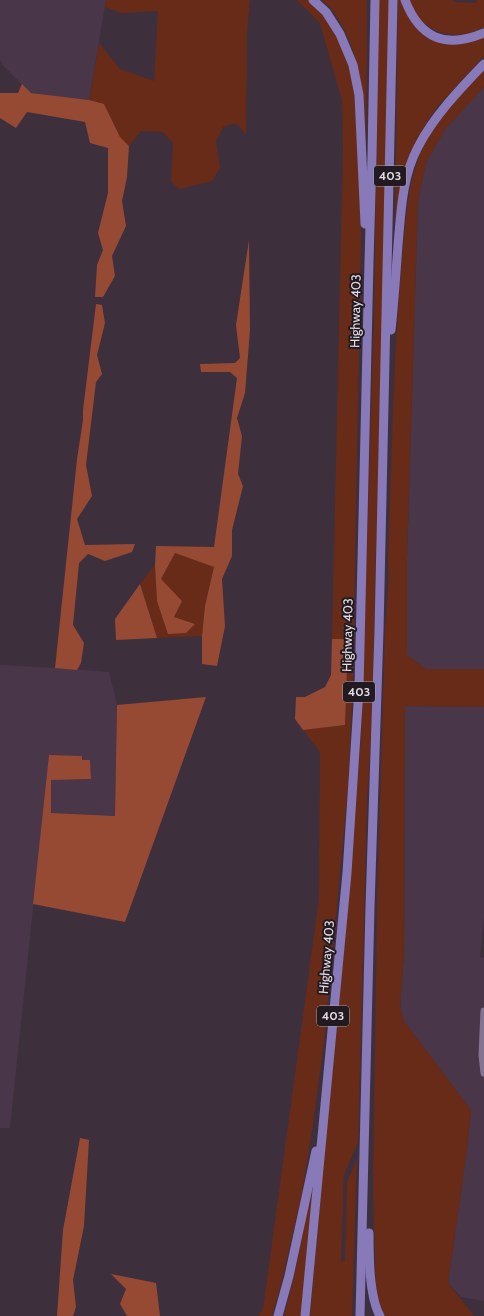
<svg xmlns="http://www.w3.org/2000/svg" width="484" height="1316" font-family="Cabin,sans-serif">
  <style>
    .built { fill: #4a3649 }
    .green { fill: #682b18 }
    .forest { fill: #964a34 }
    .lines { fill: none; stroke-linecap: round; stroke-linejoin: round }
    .secondary { stroke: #847492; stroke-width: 7 }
    .highway { stroke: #887ab8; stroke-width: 9 }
    .labels { text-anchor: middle; stroke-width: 4; stroke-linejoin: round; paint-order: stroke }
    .shield { fill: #211a20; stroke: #a9a0a8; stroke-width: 1 }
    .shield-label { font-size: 12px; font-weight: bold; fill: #e3dae2 }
    .street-label { font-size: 13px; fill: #e3dae2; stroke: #211a20 }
  </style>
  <rect width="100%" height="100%" fill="#3e2f3d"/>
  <!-- built -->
  <g class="built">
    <path d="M 0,0 L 106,0 L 89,100 L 30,93 L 2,64 L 0,59 Z"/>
    <path d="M 484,87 L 484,669 L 426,669 L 407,655 L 407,557 L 418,201 L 426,162 L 446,128 Z"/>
    <path d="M 0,665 L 55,668 L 109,672 L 117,705 L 115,816 L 51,813 L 51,780 L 91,779 L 90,760 L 81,760 L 81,756 L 49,755 L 10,1128 L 0,1128 Z"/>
    <path d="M 405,706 L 484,707 L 484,918 L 480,957 L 484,958 L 484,1301 L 461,1297 L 448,1283 L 467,1150 L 471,1110 L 404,1021 L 400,1007 L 404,954 Z"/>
  </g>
  <!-- green -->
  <g class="green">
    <path d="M 106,0 L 250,0 L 247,30 L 246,135 L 237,123 L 223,127 L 216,141 L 220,168 L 212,181 L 179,189 L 171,181 L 173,143 L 163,132 L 141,131 L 129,146 L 120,137 L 104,104 L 89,100 L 99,43 L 120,69 L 154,81 L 158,11 L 122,13 L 105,7 Z"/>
    <path d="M 297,0 L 314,0 L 332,21 L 351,68 L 356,107 L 361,234 L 353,675 L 348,787 L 324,1042 L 313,1124 L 302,1192 L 282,1280 L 272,1316 L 258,1316 L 263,1309 L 319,899 L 320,752 L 303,730 L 345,725 L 348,639 L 332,639 L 343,150 L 342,100 L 320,23 Z"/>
    <path d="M 322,0 L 367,0 L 366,168 C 363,116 366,61 336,16 C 333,10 327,5 322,0 Z"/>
    <path d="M 379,0 L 389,0 L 382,325 L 371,737 L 367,799 L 358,1142 L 344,1175 L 341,1261 L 345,1262 L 347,1182 L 357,1159 L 352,1316 L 310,1316 L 361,738 L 374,321 Z"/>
    <path d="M 398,0 L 403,0 L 434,39 L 484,36 L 484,56 L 438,106 L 423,128 L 411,151 L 402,178 L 395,228 Z"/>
    <path d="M 409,0 L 452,0 L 455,2 L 476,3 L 477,0 L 484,0 L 484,27 C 462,40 435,37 418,17 C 414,12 412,6 409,0 Z"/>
    <path d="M 484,71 L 484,87 L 446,128 L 426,162 L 418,201 L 407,557 L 407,655 L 426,669 L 484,669 L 484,707 L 405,706 L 404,954 L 400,1007 L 404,1021 L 471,1110 L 467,1150 L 448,1283 L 474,1316 L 385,1316 L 381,1310 L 376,1289 L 373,1187 L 377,908 L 385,631 L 389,579 L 388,555 C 392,460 393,365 401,271 C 405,230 406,186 422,149 C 435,118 462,94 484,71 Z"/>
    <path d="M 175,553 L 214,567 L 205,606 L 202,636 L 157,638 L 140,584 L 155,565 L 157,601 L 186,633 L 195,624 L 174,617 L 182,601 L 161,579 Z"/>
    <path d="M 310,1193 L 312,1193 L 301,1316 L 284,1316 L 297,1263 Z"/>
  </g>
  <!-- forest -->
  <g class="forest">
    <path d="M 22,84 L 31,93 L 89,100 L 104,104 L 120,137 L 129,146 L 127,177 L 122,201 L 126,226 L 112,256 L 115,276 L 103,297 L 95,297 L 97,265 L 103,250 L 98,233 L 108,193 L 108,148 L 90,143 L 85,122 L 27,112 L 16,128 L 0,118 L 0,93 L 18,93 Z"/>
    <path d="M 249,240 L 250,330 L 245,393 L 237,418 L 242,436 L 238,474 L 243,486 L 232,530 L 232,556 L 222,579 L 225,626 L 217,666 L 202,664 L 202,636 L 205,606 L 214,567 L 175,553 L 161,579 L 182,601 L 174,617 L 195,624 L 186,633 L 168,634 L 157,601 L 155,565 L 156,546 L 214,547 L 237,378 L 230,372 L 201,372 L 200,364 L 235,363 L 240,358 L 236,325 Z"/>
    <path d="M 96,304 L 102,305 L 105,323 L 97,355 L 102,374 L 96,382 L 86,465 L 92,496 L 77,519 L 85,545 L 135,544 L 132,552 L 105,561 L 88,554 L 79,563 L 73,625 L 84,643 L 81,663 L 77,670 L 55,668 L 77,459 L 83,420 L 83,410 Z"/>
    <path d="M 140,584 L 157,638 L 116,640 L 115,619 Z"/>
    <path d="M 332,639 L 348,639 L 345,725 L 303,730 L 295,719 L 296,697 L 305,697 L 325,687 L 331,675 Z"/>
    <path d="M 206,697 L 125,922 L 33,904 L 49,755 L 82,756 L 82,760 L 90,760 L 91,779 L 51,780 L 51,813 L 115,816 L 117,705 Z"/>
    <path d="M 80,1138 L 89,1140 L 84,1226 L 73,1280 L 76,1307 L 73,1316 L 57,1316 L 63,1230 Z"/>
    <path d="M 111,1274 L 156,1283 L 160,1316 L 127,1316 L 120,1304 L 126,1289 Z"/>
  </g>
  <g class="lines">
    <!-- secondary -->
    <path class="secondary" d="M 484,1011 L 482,1055 L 484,1073"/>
    <!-- highway -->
    <g class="highway">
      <path d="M 313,0 L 326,12 L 340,34 L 353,65 L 359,95 L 365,224"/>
      <path d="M 405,0 C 420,39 446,49 484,33"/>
      <path d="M 391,330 C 394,302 396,273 398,245 C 401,212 402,177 418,147 C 434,116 460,89 484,64"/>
      <path d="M 369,1233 C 369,1255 369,1297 380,1316"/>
      <path d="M 278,1316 L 289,1276 L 316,1151"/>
      <path d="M 305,1316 L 347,873 L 359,689 L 369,262 L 372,156 L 375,0"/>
      <path d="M 360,1316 L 370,907 L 379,630 L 393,0"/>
    </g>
  </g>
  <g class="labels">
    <!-- shield labels -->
    <g class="shield">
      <rect x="374" y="166" width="32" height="20" rx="3"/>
      <rect x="343" y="682" width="32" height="20" rx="3"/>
      <rect x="317" y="1006" width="32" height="20" rx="3"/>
    </g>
    <g class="shield-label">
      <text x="390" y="180">403</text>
      <text x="359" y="696">403</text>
      <text x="333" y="1020">403</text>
    </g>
    <!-- street labels -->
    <g class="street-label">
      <text transform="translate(355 311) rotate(-89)" y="5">Highway 403</text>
      <text transform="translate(347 635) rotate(-89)" y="5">Highway 403</text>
      <text transform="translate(326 957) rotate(-85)" y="5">Highway 403</text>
    </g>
  </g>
</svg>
